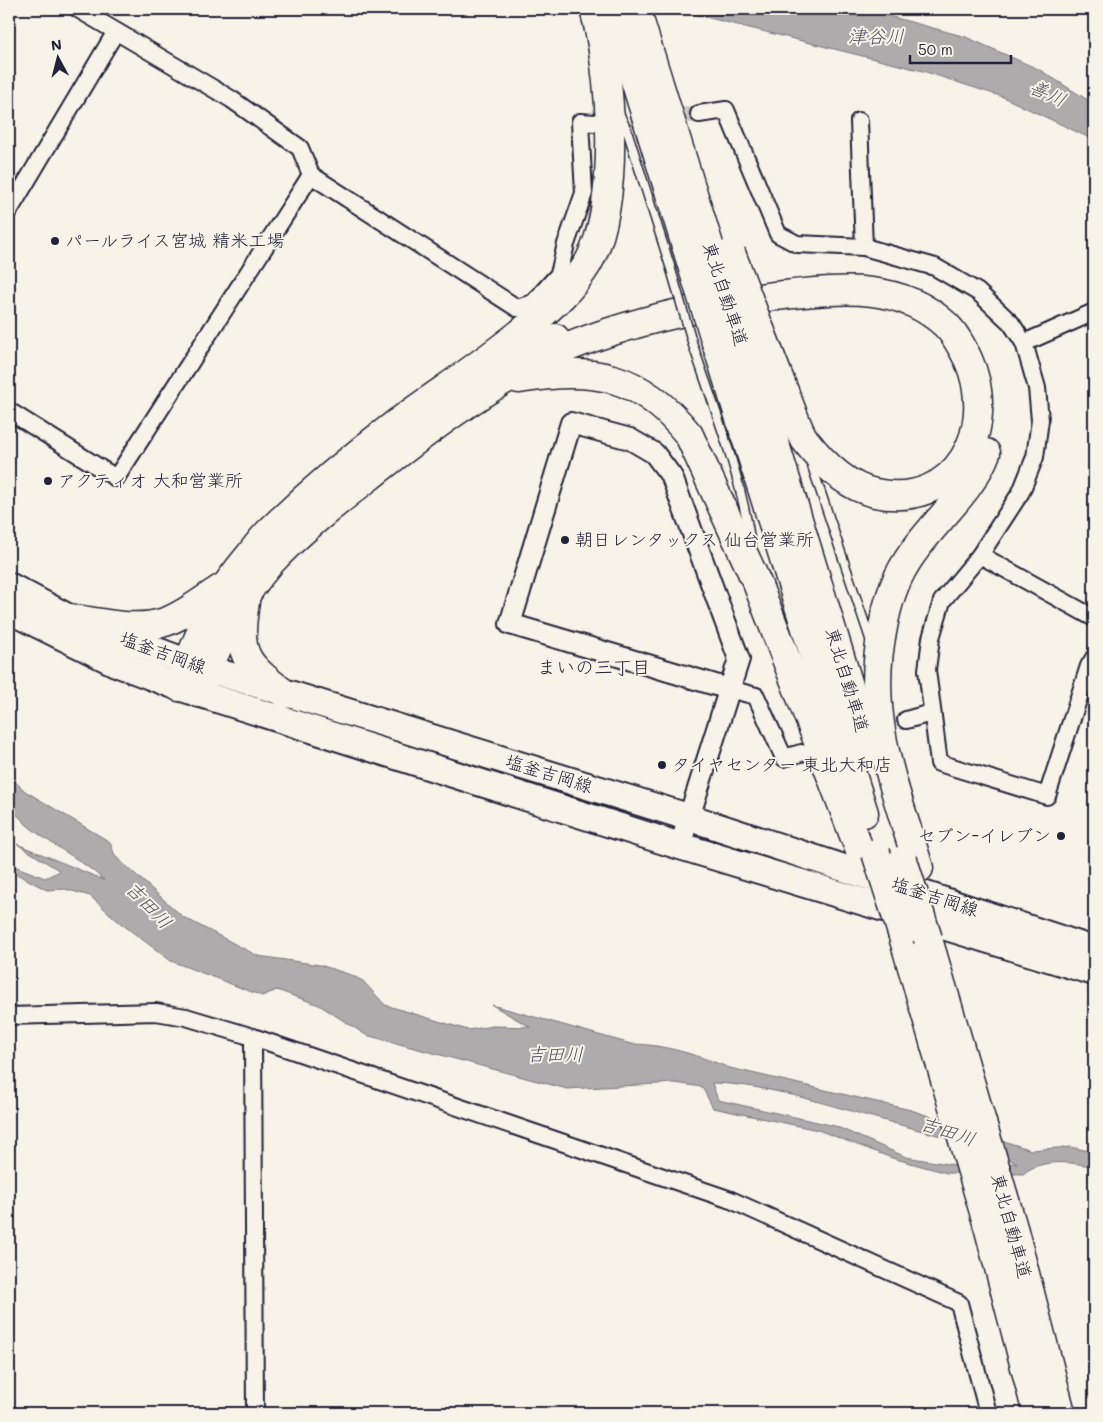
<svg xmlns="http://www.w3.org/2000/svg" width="1103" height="1422" font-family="Mali,'Klee One',sans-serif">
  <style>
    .water { fill: #aeabad; stroke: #76747f; fill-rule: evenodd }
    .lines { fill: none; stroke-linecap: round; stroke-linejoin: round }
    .minor-tunnel { stroke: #ccc9c5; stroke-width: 16; stroke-dasharray: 16 8; stroke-linecap: butt }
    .service-casing { stroke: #22223b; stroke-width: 11 }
    .minor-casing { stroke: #22223b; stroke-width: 20 }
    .tertiary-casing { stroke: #22223b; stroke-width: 24 }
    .primary-casing { stroke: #22223b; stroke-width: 30 }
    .motorway-casing { stroke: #22223b; stroke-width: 31 }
    .service { stroke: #f7f3e8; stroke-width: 8 }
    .minor { stroke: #f7f3e8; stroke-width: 16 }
    .tertiary { stroke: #f7f3e8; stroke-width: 20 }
    .primary { stroke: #f7f3e8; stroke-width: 26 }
    .motorway { stroke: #f7f3e8; stroke-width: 28 }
    .service-bridge-casing { stroke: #22223b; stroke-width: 11; stroke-linecap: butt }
    .motorway-bridge-casing { stroke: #22223b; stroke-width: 31; stroke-linecap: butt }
    .service-bridge { stroke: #f7f3e8; stroke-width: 8 }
    .motorway-bridge { stroke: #f7f3e8; stroke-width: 28 }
    .poi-dot { fill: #22223b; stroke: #f7f3e8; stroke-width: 2 }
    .labels { text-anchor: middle; stroke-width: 4; stroke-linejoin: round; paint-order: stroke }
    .poi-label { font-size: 18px; fill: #22223b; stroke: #f7f3e8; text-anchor: start }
    .street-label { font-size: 18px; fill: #22223b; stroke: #f7f3e8 }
    .water-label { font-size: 19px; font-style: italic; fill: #535263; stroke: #f7f3e8 }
    .neighbourhood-label { font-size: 19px; fill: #22223b; stroke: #f7f3e8 }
  </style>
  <rect width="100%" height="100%" fill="#f7f3e8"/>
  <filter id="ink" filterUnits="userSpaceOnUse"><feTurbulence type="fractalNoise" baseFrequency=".02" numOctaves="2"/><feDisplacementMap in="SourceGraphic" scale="10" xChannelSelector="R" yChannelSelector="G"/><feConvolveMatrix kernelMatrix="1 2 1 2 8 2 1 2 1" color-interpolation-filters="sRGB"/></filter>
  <g filter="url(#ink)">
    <!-- water -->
    <g class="water">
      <path d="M 673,9 L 863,9 L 966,37 L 1040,70 L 1094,104 L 1094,140 L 1003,97 L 923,71 Z"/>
      <path d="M 9,776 L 25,791 L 110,842 L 115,856 L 183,917 L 258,956 L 320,965 L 351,975 L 363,981 L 385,1005 L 468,1030 L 493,1026 L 530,1027 L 492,1005 L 631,1044 C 665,1044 699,1056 730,1068 L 911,1110 L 1031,1150 L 1070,1147 L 1094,1152 L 1094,1167 C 1073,1162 1041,1158 1023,1174 L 947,1173 L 892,1158 L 818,1130 L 713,1108 L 702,1087 L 675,1083 L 567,1089 L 366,1035 L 319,1005 L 277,990 L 262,996 L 171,961 L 119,922 L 90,896 L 65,889 L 47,890 L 9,870 L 9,864 L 45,878 L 60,871 L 17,844 L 104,880 C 82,860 55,847 32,829 C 23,823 19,814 9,809 ZM 712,1083 C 764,1084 822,1103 872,1117 C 920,1131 971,1142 1017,1163 L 954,1165 L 906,1157 L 835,1126 L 718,1100 Z"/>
    </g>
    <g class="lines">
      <!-- minor-tunnel -->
      <path class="minor-tunnel" d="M 606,122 L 699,114"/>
      <!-- service casing -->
      <g class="service-casing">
        <g id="service">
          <path d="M 619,113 L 627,130 L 670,266"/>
          <path d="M 693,345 C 715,410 741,476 751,544"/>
          <path d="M 811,463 L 871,642"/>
        </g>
      </g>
      <!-- minor casing -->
      <g class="minor-casing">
        <g id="minor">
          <path d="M 78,9 L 231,99 L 300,148 L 311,175 L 517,308 L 533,303 L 559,274 L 566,244 L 584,193 L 580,122 L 596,123"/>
          <path d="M 699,114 L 726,110 L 778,234 L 797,244 L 864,247 L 935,267 L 978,292 L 1011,323 L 1024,343 L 1037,388 L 1040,420 L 1035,457 L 1021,492 L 980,555 L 942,601 L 931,638 L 927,670 L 939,763 L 1047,796 L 1089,666 L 1094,658"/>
          <path d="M 859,121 L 864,247"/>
          <path d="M 9,211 L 115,33"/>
          <path d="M 1024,343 L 1094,312"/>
          <path d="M 9,411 L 116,478 L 311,175"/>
          <path d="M 980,555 L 1094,618"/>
          <path d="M 729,689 L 756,696 L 784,758 L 801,753"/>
          <path d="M 906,720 L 931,713"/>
          <path d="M 9,1016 L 156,1012 L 186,1017 L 253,1037 L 731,1200 L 959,1303 L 988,1413"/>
          <path d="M 253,1037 L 255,1413"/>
        </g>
      </g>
      <!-- tertiary casing -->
      <g class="tertiary-casing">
        <path id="tertiary" d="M 680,846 L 739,659 L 672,477 L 654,453 L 630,439 L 571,423 L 510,624 L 729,689"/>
      </g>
      <!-- primary casing -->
      <g class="primary-casing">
        <g id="primary">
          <path d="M 9,586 L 69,618 L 189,663 L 688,817 L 1094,950"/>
          <path d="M 9,610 L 116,663 L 179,687 L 680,846 L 1094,972"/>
        </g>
      </g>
      <!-- motorway casing -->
      <g class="motorway-casing">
        <g id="motorway">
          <path d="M 613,9 L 691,262"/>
          <path d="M 636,9 L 713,258"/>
          <path d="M 738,336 L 760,395 L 869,751"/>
          <path d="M 715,339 L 864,813"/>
          <path d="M 487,361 L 555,338"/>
          <path d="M 519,379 C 594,366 640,374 689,435 L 757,583 L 860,851"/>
          <path d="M 245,602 C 237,654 243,662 285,694"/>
          <path d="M 69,618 C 100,622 134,632 165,622 C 185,615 204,599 222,588"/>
          <path d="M 179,687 C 189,662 198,636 210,612 C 221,591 235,573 250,555 C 256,547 262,539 269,532 C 309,493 353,456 397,423 C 442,390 486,362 529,326 C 551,307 573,288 588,263 C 621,205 612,72 594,9"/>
          <path d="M 198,693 C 217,646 237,600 271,562 C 299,531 342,498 375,472 C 427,431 480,391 540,360 C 608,326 708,303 784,295 C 842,289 900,282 946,325 C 956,335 962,347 968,359 C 999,428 957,510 875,493 C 847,487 822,462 805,440 C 799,432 795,419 791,409 C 781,383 771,358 761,332"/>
          <path d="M 919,868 C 894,784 864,715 883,627 C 887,605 894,582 906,563 C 929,525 970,495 986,453"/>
          <path d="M 902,933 L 988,1226 L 1037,1413"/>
          <path d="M 928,939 L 1014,1231 L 1061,1413"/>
        </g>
      </g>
      <!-- service -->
      <use href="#service" class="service"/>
      <!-- minor -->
      <use href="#minor" class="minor"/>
      <!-- tertiary -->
      <use href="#tertiary" class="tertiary"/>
      <!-- primary -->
      <use href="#primary" class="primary"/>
      <!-- motorway -->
      <use href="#motorway" class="motorway"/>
      <!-- service-bridge casing -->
      <g class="service-bridge-casing">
        <path id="service-bridge" d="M 670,266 L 693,345"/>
      </g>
      <!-- motorway-bridge casing -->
      <g class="motorway-bridge-casing">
        <g id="motorway-bridge">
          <path d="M 731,253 L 761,332"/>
          <path d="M 713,258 L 738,336"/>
          <path d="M 691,262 L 715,339"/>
          <path d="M 876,853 L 902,933"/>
          <path d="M 903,860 L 928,939"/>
        </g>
      </g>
      <!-- service-bridge -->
      <use href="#service-bridge" class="service-bridge"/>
      <!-- motorway-bridge -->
      <use href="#motorway-bridge" class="motorway-bridge"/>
    </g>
  </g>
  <!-- markers -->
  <g class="poi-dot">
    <circle cx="55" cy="241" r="5"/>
    <circle cx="48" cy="481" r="5"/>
    <circle cx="565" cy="540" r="5"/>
    <circle cx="662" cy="765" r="5"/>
    <circle cx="1061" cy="836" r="5"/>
  </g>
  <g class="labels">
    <!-- poi labels -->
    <g class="poi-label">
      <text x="65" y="247">パールライス宮城 精米工場</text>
      <text x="58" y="487">アクティオ 大和営業所</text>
      <text x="575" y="546">朝日レンタックス 仙台営業所</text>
      <text x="672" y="771">タイヤセンター 東北大和店</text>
      <text x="1051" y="842" text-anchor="end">セブン-イレブン</text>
    </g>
    <!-- street labels -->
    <g class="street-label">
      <text transform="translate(725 294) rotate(72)" y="6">東北自動車道</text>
      <text transform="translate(163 653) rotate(20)" y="6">塩釜吉岡線</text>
      <text transform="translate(847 680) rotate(73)" y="6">東北自動車道</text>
      <text transform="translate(549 774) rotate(17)" y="6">塩釜吉岡線</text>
      <text transform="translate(935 897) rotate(18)" y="6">塩釜吉岡線</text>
      <text transform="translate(1011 1226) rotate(75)" y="6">東北自動車道</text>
    </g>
    <!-- water labels -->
    <g class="water-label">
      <text x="876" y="43">津谷川</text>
      <text transform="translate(1048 93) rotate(25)" y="7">善川</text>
      <text transform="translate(149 905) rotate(46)" y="7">吉田川</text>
      <text x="555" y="1061">吉田川</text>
      <text transform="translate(948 1131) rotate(18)" y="7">吉田川</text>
    </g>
    <!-- neighbourhood labels -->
    <g class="neighbourhood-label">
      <text x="594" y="674">まいの三丁目</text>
    </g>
  </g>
  <!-- margin -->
  <rect width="1103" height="1422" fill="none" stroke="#f7f3e8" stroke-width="30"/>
  <rect x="15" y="15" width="1073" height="1392" fill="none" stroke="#22223b" stroke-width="2" filter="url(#ink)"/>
  <!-- north arrow -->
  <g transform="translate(58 58) rotate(353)" stroke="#f7f3e8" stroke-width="4" paint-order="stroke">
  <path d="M0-4L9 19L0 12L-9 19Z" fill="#22223b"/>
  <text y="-8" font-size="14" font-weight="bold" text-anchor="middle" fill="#22223b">N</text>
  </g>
  <!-- scale -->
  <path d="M910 55v8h101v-8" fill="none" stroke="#22223b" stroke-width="2.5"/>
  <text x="918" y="55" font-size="15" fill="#22223b" stroke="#f7f3e8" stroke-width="4" paint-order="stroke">50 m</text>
</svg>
